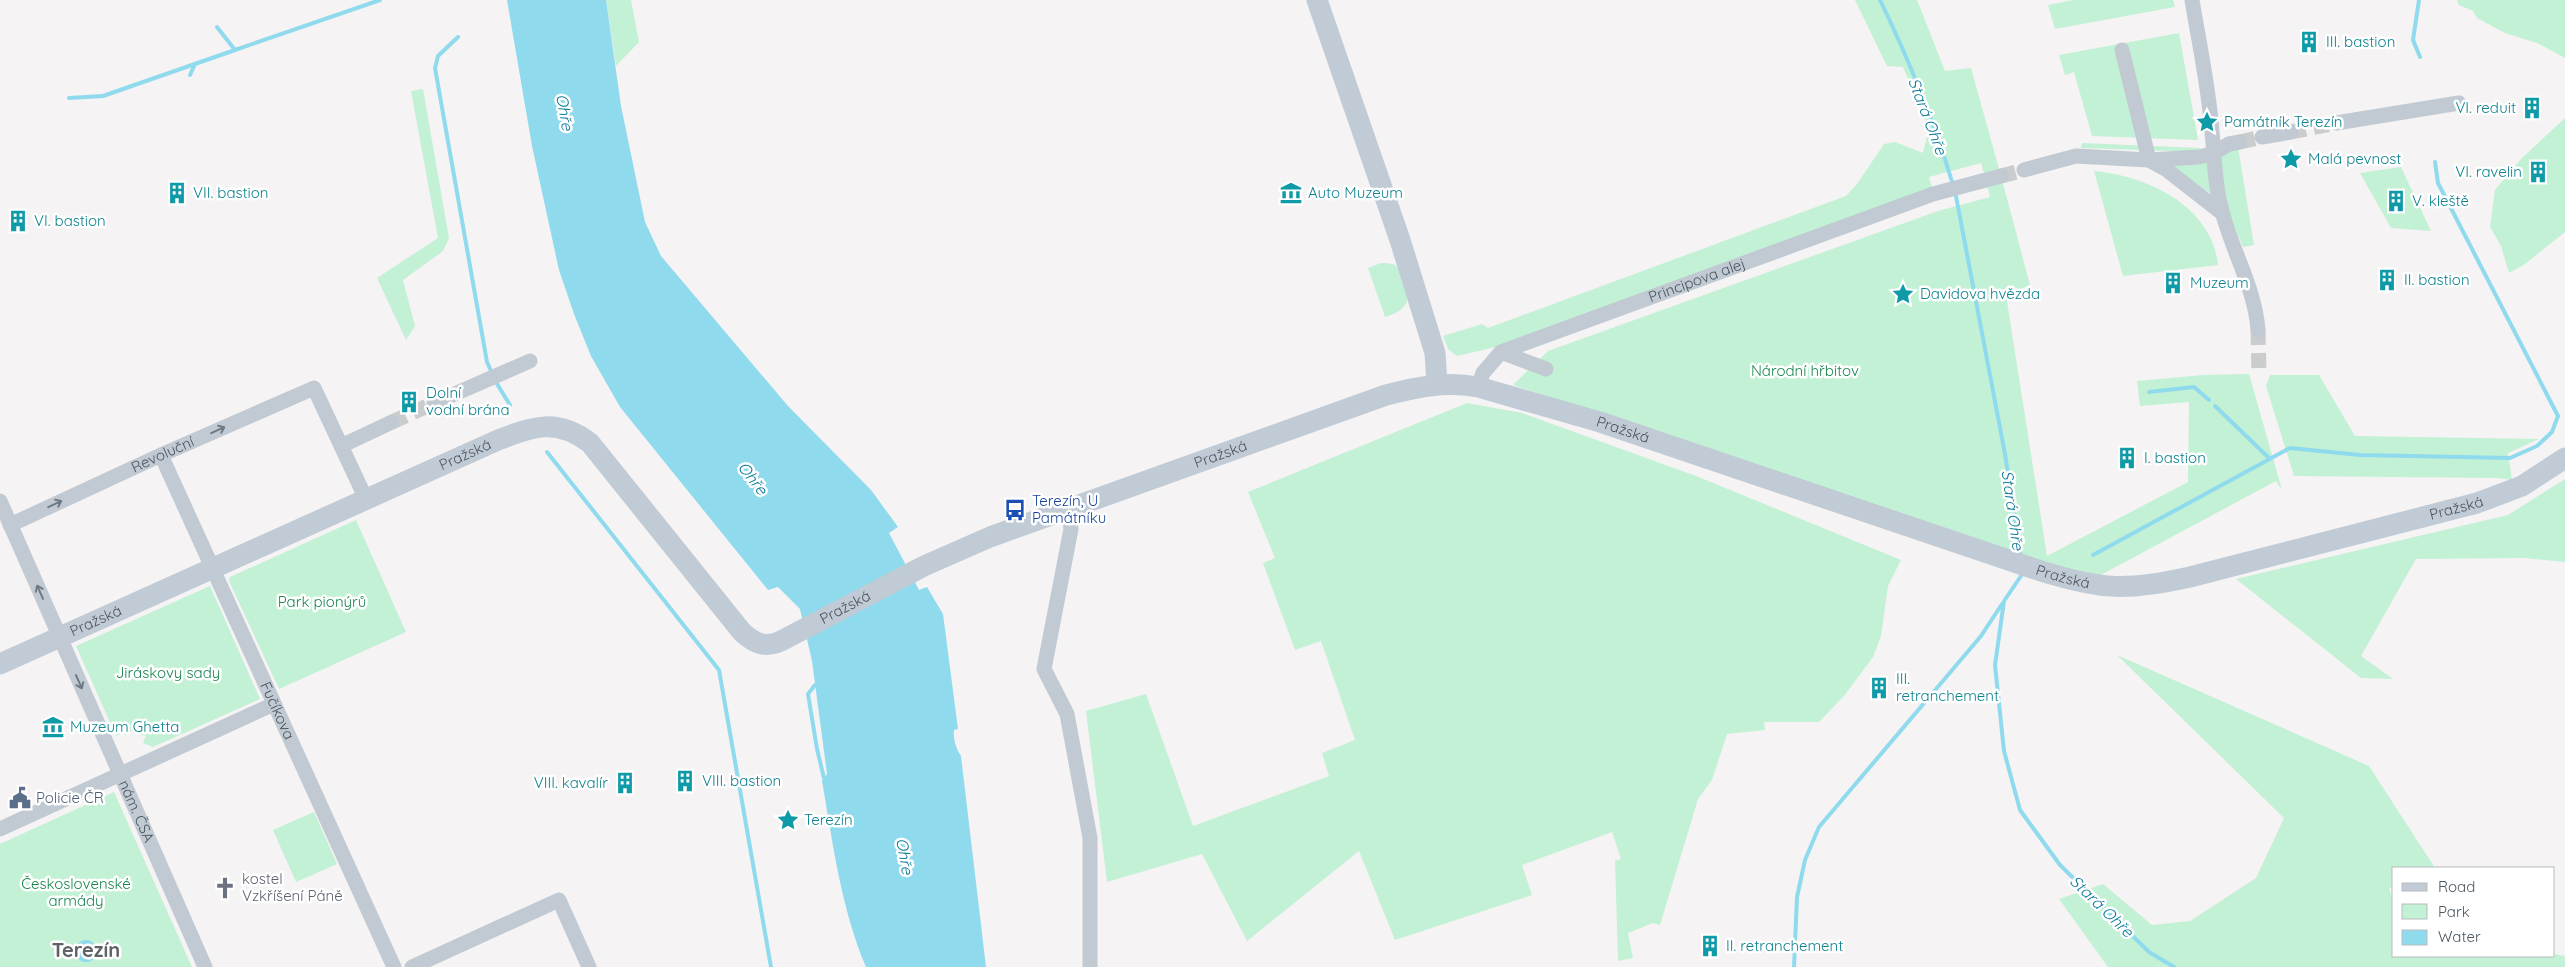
<svg xmlns="http://www.w3.org/2000/svg" width="2565" height="967" font-family="Quicksand,sans-serif">
  <style>
    .green { fill: #c3f1d5 }
    .water { fill: #90daee }
    .lines { fill: none; stroke-linecap: round; stroke-linejoin: round }
    .stream { stroke: #90daee; stroke-width: 4 }
    .street-tunnel { stroke: #caccce; stroke-width: 15; stroke-dasharray: 15 8; stroke-linecap: butt }
    .street { stroke: #c1cad2; stroke-width: 15 }
    .secondary { stroke: #c1cbd6; stroke-width: 21 }
    .oneway { stroke: #6e7983 }
    .labels { text-anchor: middle; stroke-width: 5; stroke-linejoin: round; paint-order: stroke }
    .culture-label { font-size: 15px; fill: #0d838f; stroke: #fff; text-anchor: start }
    .street-label { font-size: 15px; fill: #4a5661; stroke: #fff }
    .park-label { font-size: 15px; fill: #17864f; stroke: #fff }
    .transit-label { font-size: 15px; fill: #164399; stroke: #fff; text-anchor: start }
    .service-label { font-size: 15px; fill: #4e5e75; stroke: #fff; text-anchor: start }
    .worship-label { font-size: 15px; fill: #5b616d; stroke: #fff; text-anchor: start }
    .water-label { font-size: 16px; font-style: italic; fill: #0c7c9b; stroke: #fff }
    .district-label { font-size: 20px; font-weight: bold; fill: #5f6368; stroke: #fff }
  </style>
  <rect width="100%" height="100%" fill="#f5f3f3"/>
  <!-- green -->
  <g class="green">
    <path d="M 606,0 L 631,0 L 639,42 L 616,66 Z"/>
    <path d="M 1855,0 L 1917,0 L 1945,71 L 1971,68 L 1999,169 L 1984,173 L 1981,163 L 1929,177 L 1932,188 L 1500,346 L 1457,356 L 1448,349 L 1443,336 L 1482,324 L 1488,328 L 1846,196 L 1857,184 L 1884,144 L 1895,142 L 1923,153 L 1929,129 L 1903,67 L 1887,66 Z"/>
    <path d="M 2073,0 L 2173,0 L 2175,7 L 2055,29 L 2048,5 Z"/>
    <path d="M 2457,0 L 2565,0 L 2565,58 L 2537,43 L 2505,33 L 2477,18 L 2473,11 L 2459,5 Z"/>
    <path d="M 2179,33 L 2198,140 L 2092,136 L 2074,72 L 2065,75 L 2059,55 Z"/>
    <path d="M 423,89 L 449,238 L 443,251 L 403,280 L 415,326 L 406,340 L 377,278 L 438,238 L 411,91 Z"/>
    <path d="M 2565,118 L 2565,232 L 2525,264 L 2509,273 L 2501,246 L 2490,227 L 2495,190 L 2522,158 Z"/>
    <path d="M 2082,143 L 2200,148 L 2201,152 L 2081,148 Z"/>
    <path d="M 2238,147 L 2254,245 L 2243,247 L 2227,209 L 2218,155 Z"/>
    <path d="M 2207,163 L 2214,196 L 2172,167 L 2173,164 Z"/>
    <path d="M 2401,167 L 2431,231 L 2391,228 L 2360,173 Z"/>
    <path d="M 2094,171 C 2147,176 2211,205 2218,265 L 2123,276 Z"/>
    <path d="M 2002,180 L 2030,285 L 2006,295 L 2047,556 L 2188,482 L 2189,402 L 2140,406 L 2137,381 L 2203,375 L 2249,374 L 2282,490 L 2276,481 L 2097,577 L 2040,561 L 1513,385 L 1548,351 L 1938,211 L 1990,197 L 1987,184 Z"/>
    <path d="M 1381,263 C 1384,263 1389,263 1392,264 C 1403,266 1410,292 1407,301 C 1403,311 1394,314 1385,317 L 1368,268 Z"/>
    <path d="M 2270,375 L 2319,375 L 2355,436 L 2539,439 L 2508,453 L 2512,480 L 2498,478 L 2294,476 L 2266,386 Z"/>
    <path d="M 1467,403 L 1522,413 L 1696,476 L 1901,560 L 1888,586 L 1881,636 L 1873,657 L 1844,696 L 1819,722 L 1764,722 L 1765,730 L 1727,734 L 1712,780 L 1698,799 L 1660,925 L 1653,923 L 1628,933 L 1633,958 L 1618,961 L 1615,861 L 1621,859 L 1612,832 L 1522,865 L 1532,895 L 1395,940 L 1359,851 L 1247,941 L 1202,854 L 1107,882 L 1086,711 L 1146,694 L 1193,826 L 1329,776 L 1322,753 L 1355,740 L 1321,641 L 1295,650 L 1263,563 L 1275,558 L 1248,492 Z"/>
    <path d="M 2565,479 L 2565,562 L 2523,558 L 2416,559 L 2361,656 L 2393,679 L 2361,678 L 2236,579 L 2508,515 Z"/>
    <path d="M 356,520 L 406,632 L 279,689 L 229,581 L 230,577 Z"/>
    <path d="M 210,586 L 260,699 L 153,747 L 143,743 L 146,736 L 130,731 L 127,735 L 122,733 L 116,736 L 76,646 Z"/>
    <path d="M 2117,655 L 2369,766 L 2435,868 L 2394,868 L 2394,889 L 2389,887 L 2394,906 L 2394,956 L 2554,954 L 2565,956 L 2565,967 L 2108,967 L 2059,899 L 2103,884 L 2152,925 L 2190,921 L 2256,878 L 2284,818 Z"/>
    <path d="M 114,792 L 192,967 L 0,967 L 0,844 Z"/>
    <path d="M 314,812 L 337,864 L 296,882 L 273,830 Z"/>
  </g>
  <!-- water -->
  <g class="water">
    <path d="M 507,0 L 606,0 L 621,106 L 645,222 L 661,256 L 788,406 L 871,490 L 898,527 L 889,533 L 919,590 L 927,587 L 943,614 L 958,729 L 954,730 C 953,738 956,749 961,756 L 986,967 L 866,967 C 841,908 833,844 822,781 L 827,774 L 812,661 L 800,609 L 778,587 L 768,590 L 620,407 L 591,356 L 574,314 L 559,270 L 532,146 Z"/>
    <circle cx="86" cy="951" r="11"/>
  </g>
  <g class="lines">
    <!-- stream -->
    <g class="stream">
      <path d="M 1880,0 C 1909,60 1934,121 1953,185"/>
      <path d="M 2419,0 L 2413,40 L 2420,57"/>
      <path d="M 217,27 L 235,50 L 380,0"/>
      <path d="M 458,37 L 438,56 L 435,68 L 487,362 L 492,373"/>
      <path d="M 190,75 L 195,64"/>
      <path d="M 69,98 L 103,96 L 235,50"/>
      <path d="M 1955,191 L 2005,454 L 2021,558"/>
      <path d="M 494,379 L 510,405"/>
      <path d="M 2149,392 L 2194,387 L 2209,400"/>
      <path d="M 2215,406 L 2269,458"/>
      <path d="M 547,452 L 719,670 L 771,967"/>
      <path d="M 2093,555 L 2290,448 L 2360,455 L 2510,458 L 2537,446 L 2552,432 L 2558,416 L 2438,183 L 2435,162"/>
      <path d="M 2021,570 L 2021,576 L 2004,601 L 1995,665 L 2004,751 L 2020,810 L 2060,865 L 2149,952 L 2174,967"/>
      <path d="M 815,685 L 808,694 L 817,749 L 824,778"/>
      <path d="M 1794,967 L 1797,897 L 1805,860 L 1819,827 L 1981,636 L 2002,604"/>
    </g>
    <!-- street-tunnel -->
    <g class="street-tunnel">
      <path d="M 2291,132 L 2336,123"/>
      <path d="M 2240,142 L 2262,137"/>
      <path d="M 2001,176 L 2024,170"/>
      <path d="M 2258,330 L 2259,375"/>
      <path d="M 392,422 L 434,403"/>
    </g>
    <!-- street -->
    <g class="street">
      <path d="M 2192,0 C 2199,43 2209,88 2212,132 C 2215,159 2214,183 2222,211 C 2232,251 2255,288 2258,330"/>
      <path d="M 2122,50 L 2149,160 L 2167,170 L 2222,213"/>
      <path d="M 2336,123 L 2459,103"/>
      <path d="M 2262,137 L 2291,132"/>
      <path d="M 2024,170 L 2076,156 L 2149,160 L 2199,157 L 2212,154 L 2229,144 L 2240,142"/>
      <path d="M 1501,352 L 1546,369"/>
      <path id="s1" d="M 1478,387 L 1483,373 L 1501,352 L 1933,194 L 2001,176"/>
      <path d="M 434,403 L 530,361"/>
      <path d="M 341,446 L 392,422"/>
      <path id="s2" d="M 161,455 L 394,967"/>
      <path id="s3" d="M 0,501 L 205,967"/>
      <path d="M 1068,508 L 1071,529 L 1044,669 L 1067,714 L 1090,838 L 1090,967"/>
      <path id="s4" d="M 10,525 L 161,455 L 314,388 L 366,499"/>
      <path d="M 0,829 L 274,704"/>
      <path d="M 412,967 L 559,900 L 589,967"/>
    </g>
    <!-- secondary -->
    <g class="secondary">
      <path d="M 1317,0 L 1400,240 L 1435,353 L 1437,384"/>
      <path id="s5" d="M 0,664 L 498,440 C 535,426 557,418 590,443 L 742,632 C 755,644 765,648 781,641 L 924,566 L 990,537 L 1386,395 C 1417,387 1445,381 1478,387 L 1600,422 L 2041,571 C 2102,590 2127,591 2190,577 L 2477,503 L 2522,486 L 2565,458"/>
    </g>
  </g>
  <!-- one-way arrows -->
  <defs><path id="oneway-shaft" d="M-6 0H5M1.5-3L5.5 0L1.5 3" fill="none" stroke-width="1.6" stroke-linecap="round" stroke-linejoin="round" transform="scale(1.25)"/></defs>
  <g class="oneway">
    <use href="#oneway-shaft" transform="translate(218 430) rotate(-24)"/>
    <use href="#oneway-shaft" transform="translate(55 504) rotate(-25)"/>
    <use href="#oneway-shaft" transform="translate(40 592) rotate(-114)"/>
    <use href="#oneway-shaft" transform="translate(79 682) rotate(66)"/>
  </g>
  <!-- icons -->
  <defs>
    <g id="building-bare" transform="scale(1.725)"><path d="M-4-6H4V6H1V3H-1V6H-4ZM-2.5-4.3h1.7v1.8h-1.7ZM.8-4.3h1.7v1.8H.8ZM-2.5-1h1.7V.8h-1.7ZM.8-1h1.7V.8H.8Z" fill="#0f9aa8" stroke="#fff" stroke-width="2.5" paint-order="stroke"/></g>
    <g id="sight-bare" transform="scale(1.725)"><path d="M0-6L1.8-2.2L6-1.7L2.9 1.2L3.7 5.4L0 3.3L-3.7 5.4L-2.9 1.2L-6-1.7L-1.8-2.2Z" fill="#0f9aa8" stroke="#fff" stroke-width="2.5" paint-order="stroke"/></g>
    <g id="museum-bare" transform="scale(1.725)"><path d="M0-6L6-3V-2H-6V-3ZM-5-1h2V3h-2ZM-1-1h2V3h-2ZM3-1h2V3H3ZM-6 4H6V6H-6Z" fill="#0f9aa8" stroke="#fff" stroke-width="2.5" paint-order="stroke"/></g>
    <g id="bus-bare" transform="scale(1.725)"><path d="M-5-6H5V4H4V6H2V4H-2V6H-4V4H-5ZM-3.5-4V0h7V-4ZM-3.5 1.2v1.5H-2V1.2ZM2 1.2v1.5H3.5V1.2Z" fill="#1a4fb4" stroke="#fff" stroke-width="2.5" paint-order="stroke"/></g>
    <g id="civic-bare" transform="scale(1.725)"><path d="M-.6-6.5H3V-4.5H.6V-3L4-1V1h2V6H-6V1h2V-1L-.6-3ZM-1.2 2.5V6h2.4V2.5Z" fill="#5c6f8a" stroke="#fff" stroke-width="2.5" paint-order="stroke"/></g>
    <g id="church-bare" transform="scale(1.725)"><path d="M-1.2-6h2.4v3.5h3.3v2.4h-3.3V6h-2.4V-.1h-3.3v-2.4h3.3Z" fill="#6b7280" stroke="#fff" stroke-width="2.5" paint-order="stroke"/></g>
  </defs>
  <g fill-rule="evenodd">
    <use href="#building-bare" x="2309" y="42"/>
    <use href="#building-bare" x="2532" y="108"/>
    <use href="#sight-bare" x="2207" y="122"/>
    <use href="#sight-bare" x="2291" y="159"/>
    <use href="#building-bare" x="2538" y="172"/>
    <use href="#building-bare" x="177" y="193"/>
    <use href="#museum-bare" x="1291" y="193"/>
    <use href="#building-bare" x="2396" y="201"/>
    <use href="#building-bare" x="18" y="221"/>
    <use href="#building-bare" x="2387" y="280"/>
    <use href="#building-bare" x="2173" y="283"/>
    <use href="#sight-bare" x="1903" y="294"/>
    <use href="#building-bare" x="409" y="402"/>
    <use href="#building-bare" x="2127" y="458"/>
    <use href="#bus-bare" x="1015" y="510"/>
    <use href="#building-bare" x="1879" y="688"/>
    <use href="#museum-bare" x="53" y="727"/>
    <use href="#building-bare" x="685" y="781"/>
    <use href="#building-bare" x="625" y="783"/>
    <use href="#civic-bare" x="20" y="798"/>
    <use href="#sight-bare" x="788" y="820"/>
    <use href="#church-bare" x="225" y="888"/>
    <use href="#building-bare" x="1710" y="946"/>
  </g>
  <g class="labels">
    <!-- culture labels -->
    <g class="culture-label">
      <text x="2326" y="47">III. bastion</text>
      <text x="2516" y="113" text-anchor="end">VI. reduit</text>
      <text x="2224" y="127">Památník Terezín</text>
      <text x="2308" y="164">Malá pevnost</text>
      <text x="2522" y="177" text-anchor="end">VI. ravelin</text>
      <text x="193" y="198">VII. bastion</text>
      <text x="1308" y="198">Auto Muzeum</text>
      <text x="2412" y="206">V. kleště</text>
      <text x="34" y="226">VI. bastion</text>
      <text x="2404" y="285">II. bastion</text>
      <text x="2190" y="288">Muzeum</text>
      <text x="1920" y="299">Davidova hvězda</text>
      <text x="426" y="398">Dolní<tspan x="426" dy="17">vodní brána</tspan></text>
      <text x="2144" y="463">I. bastion</text>
      <text x="1896" y="684">III.<tspan x="1896" dy="17">retranchement</tspan></text>
      <text x="70" y="732">Muzeum Ghetta</text>
      <text x="702" y="786">VIII. bastion</text>
      <text x="608" y="788" text-anchor="end">VIII. kavalír</text>
      <text x="804" y="825">Terezín</text>
      <text x="1726" y="951">II. retranchement</text>
    </g>
    <!-- street labels -->
    <g class="street-label">
      <text dy="5" stroke="none"><textPath href="#s1" startOffset="251">Principova alej</textPath></text>
      <text dy="5" stroke="none"><textPath href="#s5" startOffset="1828">Pražská</textPath></text>
      <text dy="5" stroke="none"><textPath href="#s4" startOffset="168">Revoluční</textPath></text>
      <text dy="5" stroke="none"><textPath href="#s5" startOffset="510">Pražská</textPath></text>
      <text dy="5" stroke="none"><textPath href="#s5" startOffset="1408">Pražská</textPath></text>
      <text dy="5" stroke="none"><textPath href="#s5" startOffset="2696">Pražská</textPath></text>
      <text dy="5" stroke="none"><textPath href="#s5" startOffset="2292">Pražská</textPath></text>
      <text dy="5" stroke="none"><textPath href="#s5" startOffset="1002">Pražská</textPath></text>
      <text dy="5" stroke="none"><textPath href="#s5" startOffset="105">Pražská</textPath></text>
      <text dy="5" stroke="none"><textPath href="#s2" startOffset="281">Fučíkova</textPath></text>
      <text dy="5" stroke="none"><textPath href="#s3" startOffset="339">nám. ČSA</textPath></text>
    </g>
    <!-- park labels -->
    <g class="park-label">
      <text x="1805" y="376">Národní hřbitov</text>
      <text x="322" y="607">Park pionýrů</text>
      <text x="168" y="678">Jiráskovy sady</text>
      <text x="76" y="889">Československé<tspan x="76" dy="17">armády</tspan></text>
    </g>
    <!-- transit labels -->
    <g class="transit-label">
      <text x="1032" y="506">Terezín, U<tspan x="1032" dy="17">Památníku</tspan></text>
    </g>
    <!-- service labels -->
    <g class="service-label">
      <text x="36" y="803">Policie ČR</text>
    </g>
    <!-- worship labels -->
    <g class="worship-label">
      <text x="242" y="884">kostel<tspan x="242" dy="17">Vzkříšení Páně</tspan></text>
    </g>
    <!-- water labels -->
    <g class="water-label">
      <text transform="translate(565 112) rotate(80)" y="6">Ohře</text>
      <text transform="translate(1928 116) rotate(69)" y="6">Stará Ohře</text>
      <text transform="translate(753 478) rotate(52)" y="6">Ohře</text>
      <text transform="translate(2013 510) rotate(82)" y="6">Stará Ohře</text>
      <text transform="translate(905 856) rotate(80)" y="6">Ohře</text>
      <text transform="translate(2102 906) rotate(44)" y="6">Stará Ohře</text>
    </g>
    <!-- district labels -->
    <g class="district-label">
      <text x="86" y="957">Terezín</text>
    </g>
  </g>
  <!-- legend -->
  <rect x="2392" y="867" width="162" height="90" fill="#ffffff" stroke="#b7bbc0"/>
  <rect x="2402" y="883" width="25" height="8" fill="#c1cbd6" stroke="#b7bbc0"/>
  <text x="2438" y="892" font-size="15" fill="#4a5661">Road</text>
  <rect x="2402" y="904" width="25" height="15" fill="#c3f1d5" stroke="#b7bbc0"/>
  <text x="2438" y="917" font-size="15" fill="#4a5661">Park</text>
  <rect x="2402" y="930" width="25" height="15" fill="#90daee" stroke="#b7bbc0"/>
  <text x="2438" y="942" font-size="15" fill="#4a5661">Water</text>
</svg>
